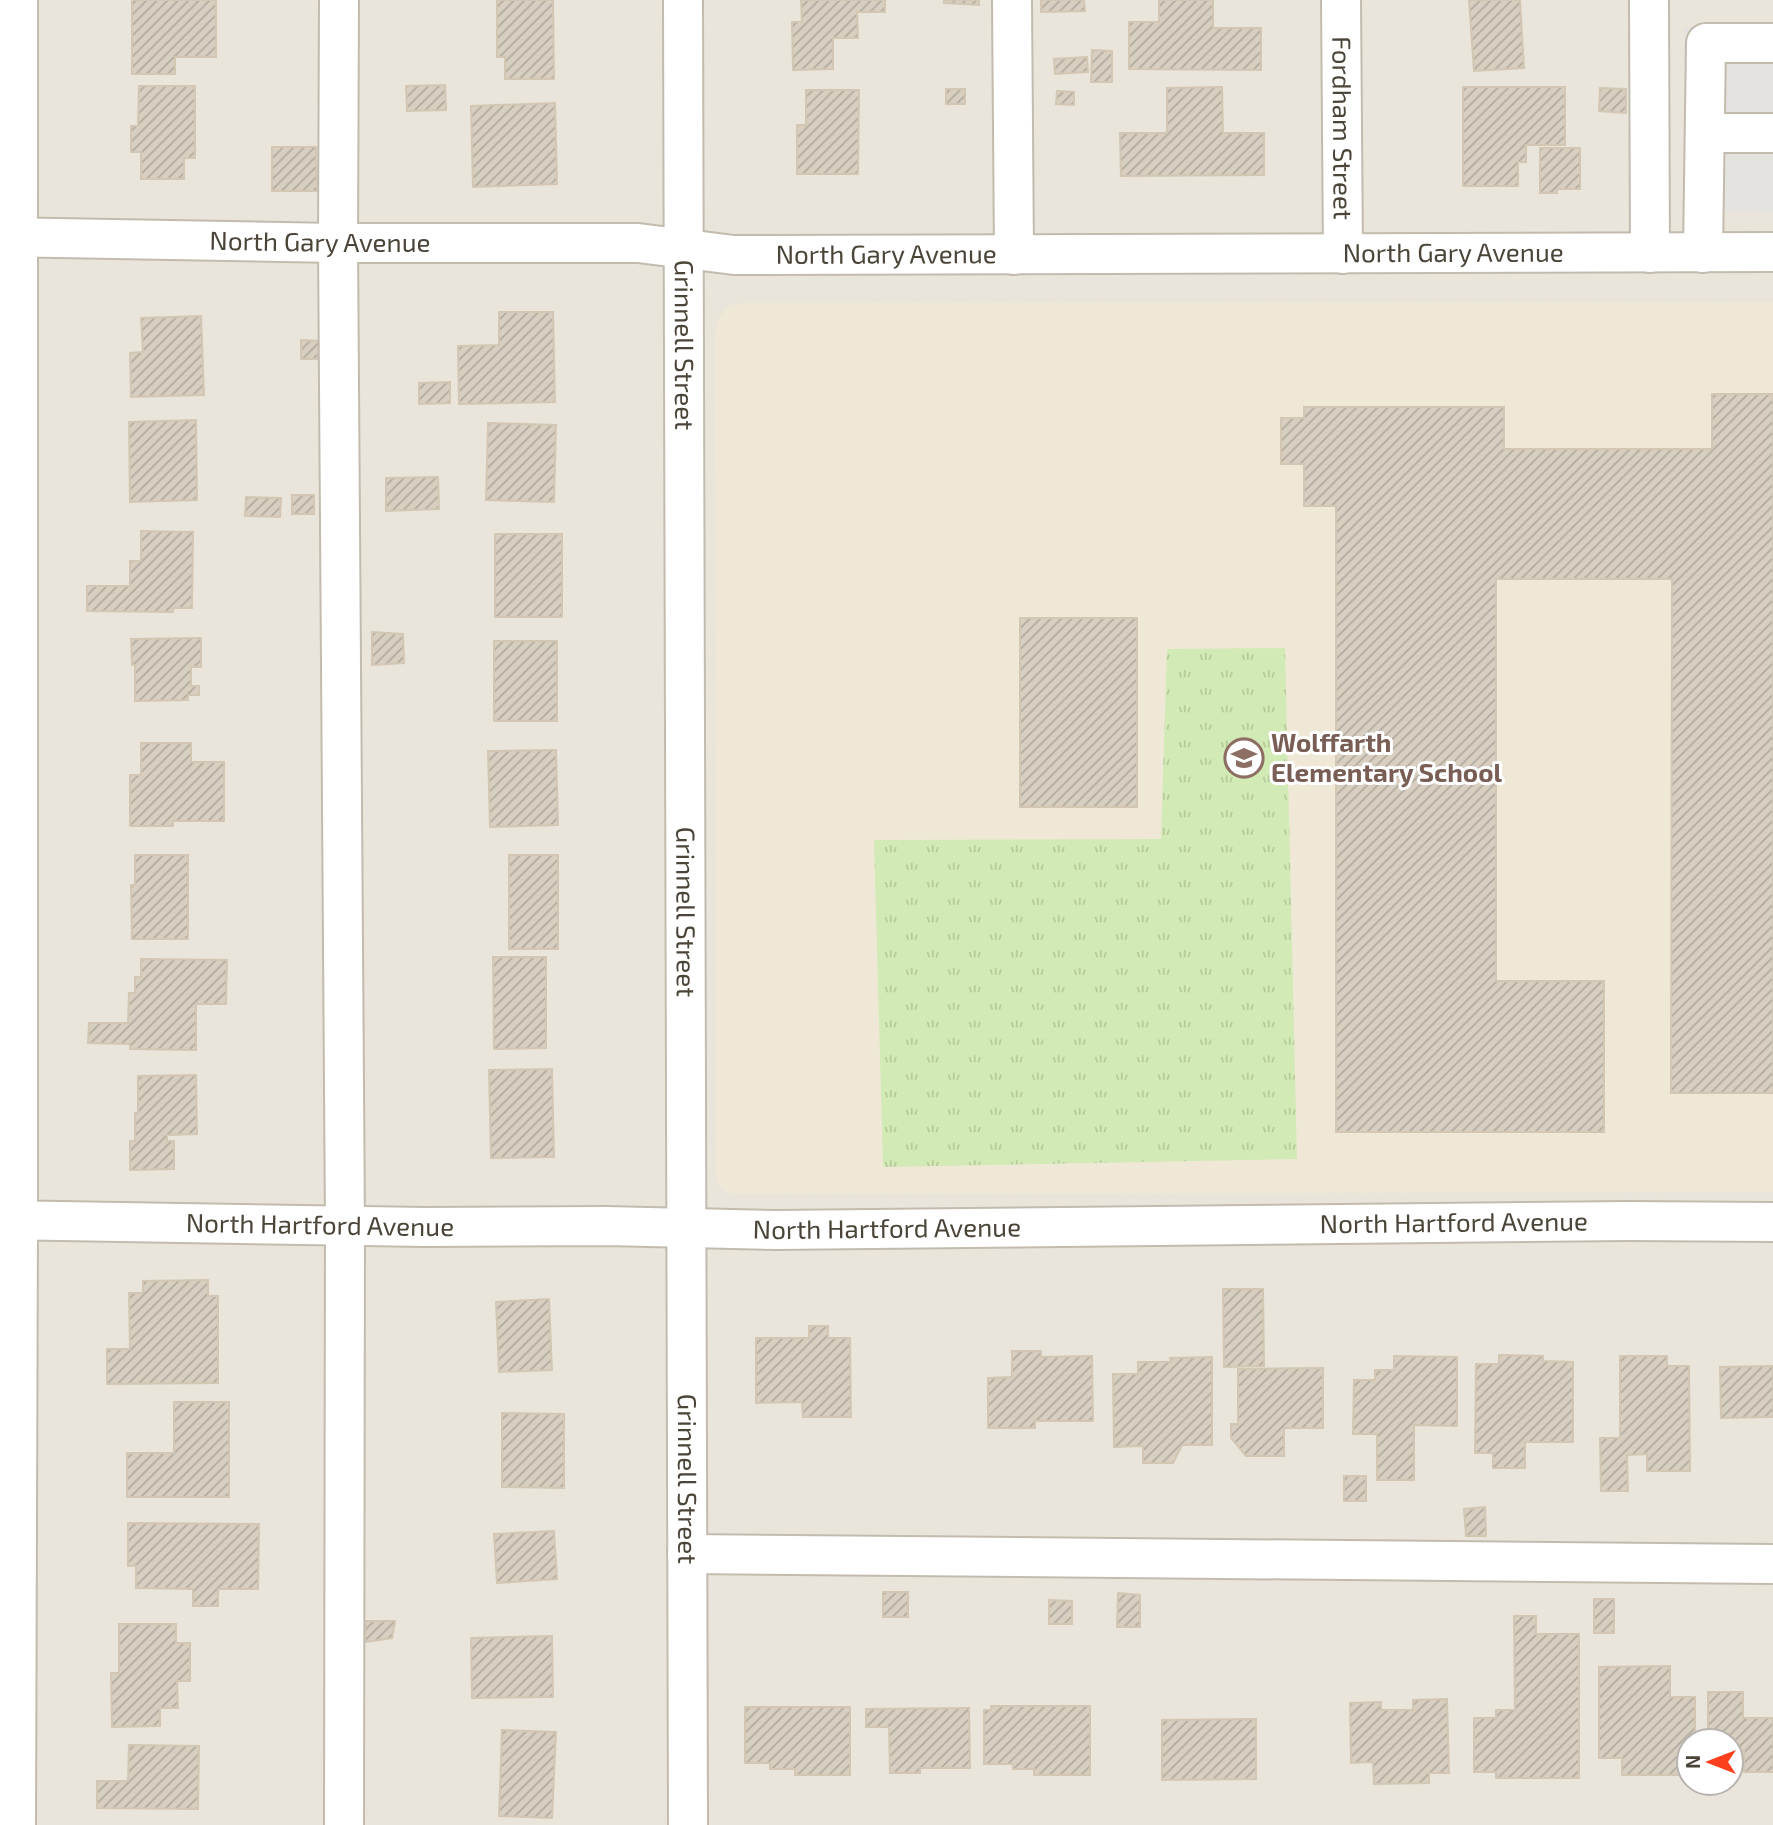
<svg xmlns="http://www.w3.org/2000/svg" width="1773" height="1825" font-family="'Exo 2',sans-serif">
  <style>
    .residential { fill: #eae5da; fill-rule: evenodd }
    .education { fill: #efe8d6 }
    .grass { fill: url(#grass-tufts) }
    .parking { fill: #e5e3e0 }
    .building { fill: url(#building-hatch); stroke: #d3c7b4; stroke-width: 2 }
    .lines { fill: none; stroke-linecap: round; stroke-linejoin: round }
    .minor-casing { stroke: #c2bbae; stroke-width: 42 }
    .minor { stroke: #fff; stroke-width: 38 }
    .labels { text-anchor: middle; stroke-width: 6; stroke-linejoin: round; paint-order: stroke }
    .street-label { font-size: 26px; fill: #4b4439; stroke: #fff }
    .education-label { font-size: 26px; font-weight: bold; fill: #785e54; stroke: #fff; text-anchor: start }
  </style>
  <defs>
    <pattern id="grass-tufts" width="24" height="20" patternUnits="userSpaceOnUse" patternTransform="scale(1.75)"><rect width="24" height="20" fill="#d2eab5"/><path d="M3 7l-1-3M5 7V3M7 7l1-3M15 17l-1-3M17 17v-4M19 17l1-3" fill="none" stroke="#b6ca9c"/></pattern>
    <pattern id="building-hatch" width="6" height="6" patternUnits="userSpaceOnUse" patternTransform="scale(1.75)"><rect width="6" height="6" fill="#d8cfc1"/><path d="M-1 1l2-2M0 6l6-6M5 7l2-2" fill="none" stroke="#b1aa9e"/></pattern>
  </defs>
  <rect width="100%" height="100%" fill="#f6f3ec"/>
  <!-- residential -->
  <path class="residential" d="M 0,0 L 1773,0 L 1773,1825 L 0,1825 ZM 1689,1741 L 1731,1741 L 1731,1783 L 1689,1783 Z"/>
  <!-- education -->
  <path class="education" d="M 1773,302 L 1773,1192 L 736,1194 L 729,1193 L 719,1186 L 716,1177 L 715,339 L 718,319 L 727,308 L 740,303 Z"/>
  <!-- grass -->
  <path class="grass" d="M 1285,648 L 1297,1159 L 883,1167 L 874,840 L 1161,839 L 1167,649 Z"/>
  <!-- parking -->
  <path class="parking" d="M 1684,28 L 1773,29 L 1773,212 L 1684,211 Z"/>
  <!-- building -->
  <g class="building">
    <path d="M 132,0 L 216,0 L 216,57 L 175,57 L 175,74 L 132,74 Z"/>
    <path d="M 497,0 L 553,0 L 554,79 L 505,79 L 505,57 L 497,57 Z"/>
    <path d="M 801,0 L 885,0 L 885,12 L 857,12 L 858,38 L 833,38 L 833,69 L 793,70 L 792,22 L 802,22 Z"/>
    <path d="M 944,0 L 979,0 L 979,5 L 944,3 Z"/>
    <path d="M 1041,0 L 1084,0 L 1085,11 L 1041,12 Z"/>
    <path d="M 1159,0 L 1213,0 L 1213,28 L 1261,28 L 1261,70 L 1129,69 L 1129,22 L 1159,22 Z"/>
    <path d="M 1469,0 L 1520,0 L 1524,68 L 1474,71 Z"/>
    <path d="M 1092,50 L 1112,51 L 1112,82 L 1091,82 Z"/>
    <path d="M 1087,57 L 1088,72 L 1055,74 L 1054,59 Z"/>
    <path d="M 445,85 L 446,110 L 407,111 L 406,86 Z"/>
    <path d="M 139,86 L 195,86 L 195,158 L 184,158 L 184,179 L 141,179 L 141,152 L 131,152 L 131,126 L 138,126 Z"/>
    <path d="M 1222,87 L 1223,133 L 1264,133 L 1264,175 L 1121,176 L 1120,133 L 1167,133 L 1167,88 Z"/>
    <path d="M 1463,87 L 1565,87 L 1565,145 L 1526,145 L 1526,162 L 1518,162 L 1518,186 L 1463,186 Z"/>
    <path d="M 1600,88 L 1626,89 L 1626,113 L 1599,111 Z"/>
    <rect x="946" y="89" width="19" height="15"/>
    <path d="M 806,90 L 859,90 L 858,174 L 797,174 L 797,125 L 806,125 Z"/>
    <path d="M 1057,91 L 1074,92 L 1074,105 L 1056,104 Z"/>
    <path d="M 555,103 L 557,184 L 473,187 L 471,106 Z"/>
    <path d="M 272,147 L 316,147 L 317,191 L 272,191 Z"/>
    <path d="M 1540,148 L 1580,148 L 1580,189 L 1557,189 L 1557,193 L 1540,193 Z"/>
    <path d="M 499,312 L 553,312 L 555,402 L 459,404 L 458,346 L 499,345 Z"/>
    <path d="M 201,316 L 204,395 L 131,397 L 130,353 L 143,352 L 141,318 Z"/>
    <path d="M 301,340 L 319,341 L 318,359 L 301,359 Z"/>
    <path d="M 450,382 L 450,403 L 419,404 L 419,383 Z"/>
    <path d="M 1712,394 L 1773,394 L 1773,1093 L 1671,1093 L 1672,579 L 1496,579 L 1496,981 L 1604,981 L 1604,1132 L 1336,1132 L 1336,506 L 1304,506 L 1304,464 L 1281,464 L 1281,418 L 1304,418 L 1304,407 L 1504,407 L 1504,449 L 1712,449 Z"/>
    <path d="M 196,420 L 197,500 L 130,502 L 129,422 Z"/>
    <path d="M 488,423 L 556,425 L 554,502 L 486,500 Z"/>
    <path d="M 438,477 L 439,509 L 386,511 L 386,478 Z"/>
    <rect x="292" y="495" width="22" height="19"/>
    <path d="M 246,497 L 281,498 L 280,517 L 245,516 Z"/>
    <path d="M 141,531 L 193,532 L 192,608 L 173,608 L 173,612 L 87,611 L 87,586 L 130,586 L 130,561 L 141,561 Z"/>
    <rect x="495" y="534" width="67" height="83"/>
    <rect x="1020" y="618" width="117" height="189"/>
    <path d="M 372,632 L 403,634 L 404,663 L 372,665 Z"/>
    <path d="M 201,638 L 201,667 L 191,667 L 191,686 L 199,686 L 199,695 L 188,695 L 188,700 L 135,701 L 135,665 L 132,665 L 131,639 Z"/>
    <rect x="494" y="641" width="63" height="80"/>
    <path d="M 141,743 L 191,743 L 191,762 L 224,762 L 224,821 L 173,821 L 173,826 L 130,826 L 130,775 L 141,775 Z"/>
    <path d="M 556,750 L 558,825 L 490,827 L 488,751 Z"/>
    <path d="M 135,855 L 188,855 L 188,939 L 132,939 L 131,885 L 135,885 Z"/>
    <rect x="509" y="855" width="49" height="94"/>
    <path d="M 493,957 L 546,957 L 546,1048 L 494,1049 Z"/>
    <path d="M 141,959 L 227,960 L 226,1004 L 196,1004 L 196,1050 L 130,1049 L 130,1044 L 88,1043 L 89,1023 L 128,1023 L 129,993 L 135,993 L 135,977 L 141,977 Z"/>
    <path d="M 552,1069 L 554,1157 L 491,1158 L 489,1070 Z"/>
    <path d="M 196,1075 L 197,1134 L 167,1135 L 167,1141 L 174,1141 L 174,1169 L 130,1170 L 130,1141 L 135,1141 L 135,1113 L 138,1113 L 138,1076 Z"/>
    <path d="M 208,1280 L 208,1296 L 218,1296 L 218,1383 L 107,1384 L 107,1349 L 130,1349 L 129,1293 L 143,1293 L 143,1281 Z"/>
    <path d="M 1223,1289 L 1263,1289 L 1264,1366 L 1224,1367 Z"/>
    <path d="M 549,1299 L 552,1370 L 499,1372 L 496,1302 Z"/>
    <path d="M 809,1326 L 828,1326 L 828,1338 L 850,1338 L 851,1417 L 803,1417 L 802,1402 L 756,1403 L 756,1338 L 809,1338 Z"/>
    <path d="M 1012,1351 L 1041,1351 L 1041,1357 L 1092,1356 L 1093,1421 L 1035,1421 L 1035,1428 L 988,1428 L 988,1378 L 1012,1377 Z"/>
    <path d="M 1499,1355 L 1543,1356 L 1543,1361 L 1573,1362 L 1573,1442 L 1525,1442 L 1525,1468 L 1493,1468 L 1493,1453 L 1475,1453 L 1476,1364 L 1499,1364 Z"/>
    <path d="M 1394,1356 L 1457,1357 L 1457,1426 L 1414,1425 L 1414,1480 L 1377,1480 L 1377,1434 L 1353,1434 L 1354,1380 L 1375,1380 L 1375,1370 L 1394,1370 Z"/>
    <path d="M 1620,1356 L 1667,1356 L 1667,1366 L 1689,1366 L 1690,1471 L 1647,1471 L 1647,1454 L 1627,1455 L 1628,1491 L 1601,1491 L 1600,1438 L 1620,1438 Z"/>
    <path d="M 1212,1357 L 1212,1445 L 1182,1445 L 1173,1463 L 1143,1463 L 1143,1446 L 1114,1447 L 1113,1374 L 1138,1374 L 1138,1362 L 1171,1362 L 1170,1358 Z"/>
    <path d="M 1773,1366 L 1773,1417 L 1721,1418 L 1720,1367 Z"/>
    <path d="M 1323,1368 L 1323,1428 L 1284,1428 L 1284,1456 L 1246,1456 L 1231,1438 L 1231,1424 L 1238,1424 L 1238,1369 Z"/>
    <path d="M 174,1402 L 229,1402 L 229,1497 L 127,1497 L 127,1453 L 174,1453 Z"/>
    <path d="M 502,1413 L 564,1414 L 564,1488 L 502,1487 Z"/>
    <rect x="1344" y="1476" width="22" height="25"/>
    <path d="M 1485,1507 L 1486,1536 L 1466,1536 L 1464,1509 Z"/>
    <path d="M 128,1523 L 259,1524 L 258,1589 L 218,1589 L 218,1606 L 193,1606 L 193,1589 L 136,1588 L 136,1566 L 128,1566 Z"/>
    <path d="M 554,1531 L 557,1579 L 497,1583 L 494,1534 Z"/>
    <rect x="883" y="1592" width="25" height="25"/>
    <path d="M 1118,1593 L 1140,1595 L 1140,1627 L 1117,1627 Z"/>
    <rect x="1594" y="1599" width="20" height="34"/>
    <path d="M 1049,1600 L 1072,1601 L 1072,1624 L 1049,1624 Z"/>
    <path d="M 1514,1616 L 1536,1616 L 1536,1634 L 1579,1634 L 1579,1778 L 1496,1778 L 1496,1772 L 1474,1772 L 1474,1718 L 1496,1718 L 1496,1710 L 1515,1710 Z"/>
    <path d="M 365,1621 L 395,1621 L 392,1638 L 365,1642 Z"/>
    <path d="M 119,1624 L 176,1624 L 176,1643 L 190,1643 L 190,1681 L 177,1681 L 178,1708 L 160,1708 L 160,1726 L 112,1727 L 111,1673 L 119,1673 Z"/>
    <path d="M 552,1636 L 553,1697 L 472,1698 L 471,1638 Z"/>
    <path d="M 1670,1666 L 1670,1697 L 1695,1697 L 1695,1741 L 1689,1741 L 1689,1775 L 1622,1775 L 1622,1758 L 1599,1758 L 1599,1667 Z"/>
    <path d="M 1708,1692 L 1743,1692 L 1743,1718 L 1773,1718 L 1773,1772 L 1744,1772 L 1744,1751 L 1731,1751 L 1731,1741 L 1708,1741 Z"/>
    <path d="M 1447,1699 L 1449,1773 L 1429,1773 L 1429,1783 L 1374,1784 L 1373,1762 L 1351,1763 L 1350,1703 L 1381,1702 L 1381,1710 L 1413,1710 L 1413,1700 Z"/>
    <path d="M 991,1706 L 1090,1706 L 1090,1775 L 1034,1775 L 1034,1769 L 1013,1769 L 1013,1764 L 984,1764 L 984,1710 L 991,1710 Z"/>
    <path d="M 745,1707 L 850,1707 L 850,1775 L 795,1775 L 795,1769 L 770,1769 L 770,1763 L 745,1763 Z"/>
    <path d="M 969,1708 L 970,1768 L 920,1768 L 920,1773 L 890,1773 L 889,1727 L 866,1727 L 866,1709 Z"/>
    <path d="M 1256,1719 L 1256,1779 L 1162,1780 L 1162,1720 Z"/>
    <path d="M 502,1730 L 556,1732 L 552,1818 L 499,1816 Z"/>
    <path d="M 129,1745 L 199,1746 L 198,1809 L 97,1808 L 97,1781 L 128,1781 Z"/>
  </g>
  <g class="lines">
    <!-- minor casing -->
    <g class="minor-casing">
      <g id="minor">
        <path d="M 339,0 L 338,243 L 345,1226 L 344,1825"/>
        <path id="s1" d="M 683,0 L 688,1825"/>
        <path d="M 1012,0 L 1014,255"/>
        <path id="s2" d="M 1341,0 L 1343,254"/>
        <path d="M 1649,0 L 1650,253"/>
        <path d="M 1705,133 L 1773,133"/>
        <path id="s3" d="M 0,237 L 338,243 L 638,243 L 734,255 L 1773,252"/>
        <path d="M 1703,253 L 1706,43 L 1773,43"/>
        <path id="s4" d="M 0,1220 L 425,1227 L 606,1226 L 776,1230 L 1628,1221 L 1773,1222"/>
        <path d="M 687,1554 L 1773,1564"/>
        <path d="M 16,1825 L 18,1219 L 18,0"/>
      </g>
    </g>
    <!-- minor -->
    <use href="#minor" class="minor"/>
  </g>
  <!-- icons -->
  <defs>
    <g id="school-ring" transform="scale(2.0125)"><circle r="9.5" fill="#fff" stroke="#8d6e63" stroke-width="1.5"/><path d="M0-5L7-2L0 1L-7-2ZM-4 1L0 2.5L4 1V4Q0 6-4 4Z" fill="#8d6e63"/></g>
  </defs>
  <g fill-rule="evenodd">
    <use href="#school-ring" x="1244" y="758"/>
  </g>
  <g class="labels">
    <!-- street labels -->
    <g class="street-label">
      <text dy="9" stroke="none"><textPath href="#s2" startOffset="128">Fordham Street</textPath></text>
      <text dy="9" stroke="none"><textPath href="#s3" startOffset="320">North Gary Avenue</textPath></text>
      <text dy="9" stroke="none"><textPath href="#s3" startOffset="1454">North Gary Avenue</textPath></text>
      <text dy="9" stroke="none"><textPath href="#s3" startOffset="887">North Gary Avenue</textPath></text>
      <text dy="9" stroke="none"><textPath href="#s1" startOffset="345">Grinnell Street</textPath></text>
      <text dy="9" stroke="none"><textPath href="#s1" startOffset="912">Grinnell Street</textPath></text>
      <text dy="9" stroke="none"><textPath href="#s4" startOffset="1454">North Hartford Avenue</textPath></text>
      <text dy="9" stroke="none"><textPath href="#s4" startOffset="320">North Hartford Avenue</textPath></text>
      <text dy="9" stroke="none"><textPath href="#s4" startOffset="887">North Hartford Avenue</textPath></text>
      <text dy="9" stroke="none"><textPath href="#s1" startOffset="1479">Grinnell Street</textPath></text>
    </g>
    <!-- education labels -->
    <g class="education-label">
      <text x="1271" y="752">Wolffarth<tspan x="1271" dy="30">Elementary School</tspan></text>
    </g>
  </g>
  <!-- north arrow -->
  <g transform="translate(1710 1762) rotate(270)"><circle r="33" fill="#ffffff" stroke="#b7b4b0" stroke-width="2"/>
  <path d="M0-5L12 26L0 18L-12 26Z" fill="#fc3f1d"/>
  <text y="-10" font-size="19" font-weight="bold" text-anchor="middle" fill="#4b4439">N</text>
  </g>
</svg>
